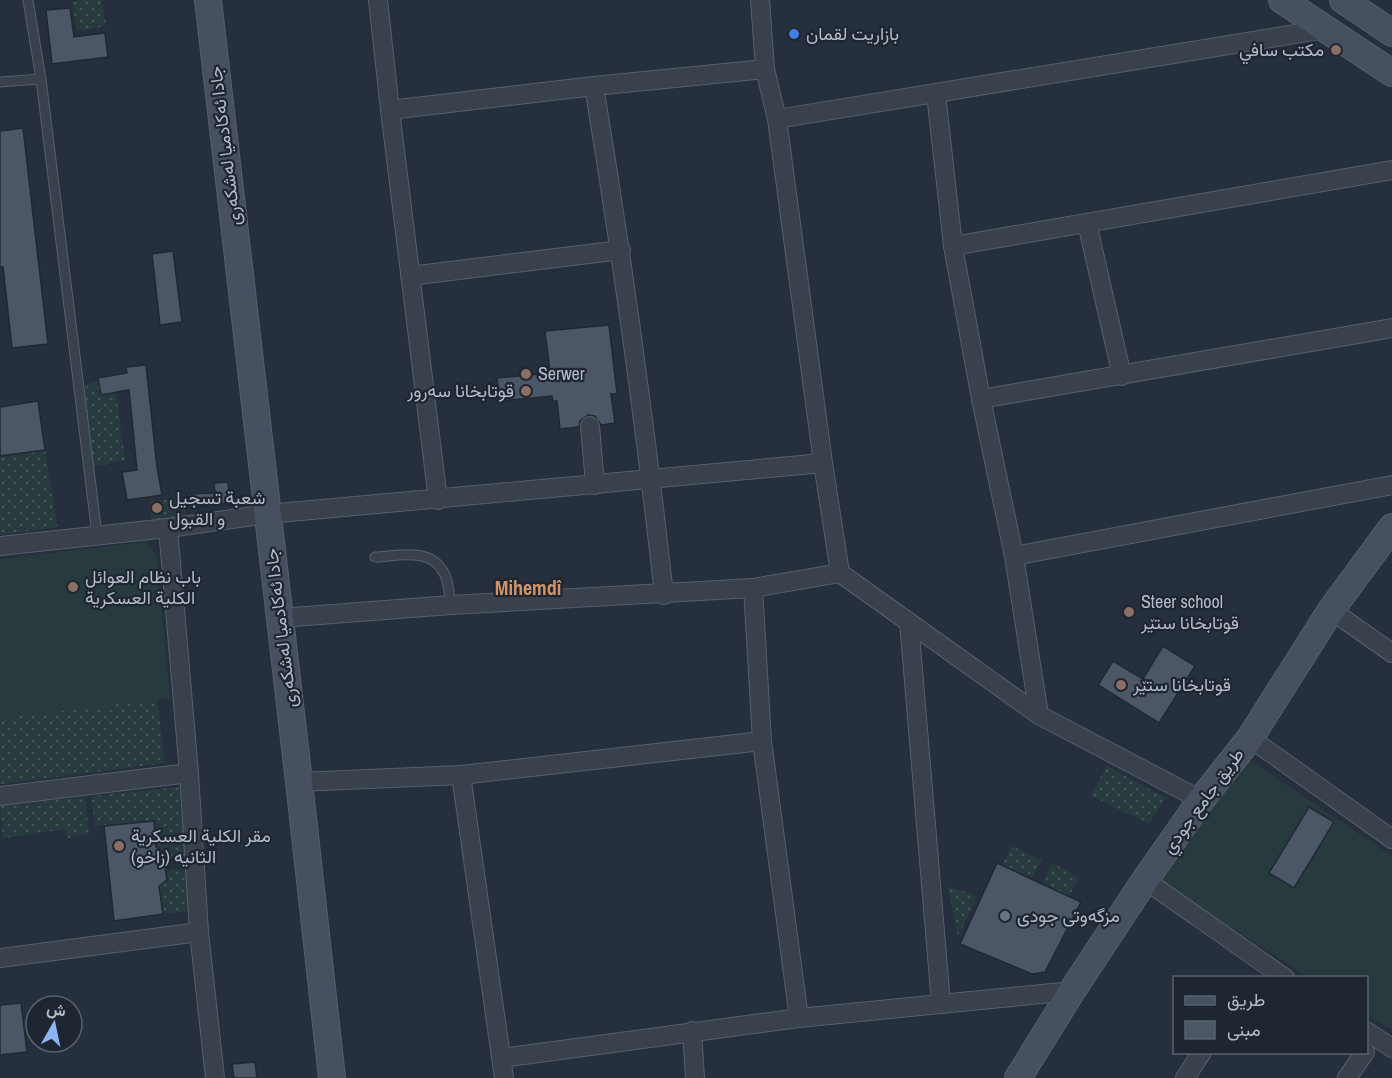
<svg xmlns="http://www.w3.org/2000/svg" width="1392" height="1078" font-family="'Archivo Narrow',Vazirmatn,sans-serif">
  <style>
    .grass { fill: #273b3e }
    .garden { fill: url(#garden-dots) }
    .building { fill: #4b5666; stroke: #202834; stroke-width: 1.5 }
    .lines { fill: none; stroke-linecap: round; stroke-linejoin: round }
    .lane-casing { stroke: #575f6b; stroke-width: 11 }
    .street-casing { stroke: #575f6b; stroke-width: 20 }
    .secondary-casing { stroke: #575f6b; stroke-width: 28 }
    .lane { stroke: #39414d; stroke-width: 9 }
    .street { stroke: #39414d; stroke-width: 18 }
    .secondary { stroke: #475060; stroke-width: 26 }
    .shop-dot { fill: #3f7fe0; stroke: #1e2632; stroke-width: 2 }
    .education-dot { fill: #8d6e63; stroke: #1e2632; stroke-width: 2 }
    .worship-dot { fill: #6b7280; stroke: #1e2632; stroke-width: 2 }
    .labels { text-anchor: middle; stroke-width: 4.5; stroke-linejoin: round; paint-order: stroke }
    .poi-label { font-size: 18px; fill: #b4bcc8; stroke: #1e2632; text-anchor: start }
    .street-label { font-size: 18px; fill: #b4bcc8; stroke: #1e2632 }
    .neighbourhood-label { font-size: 20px; font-weight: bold; fill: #d19567; stroke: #1e2632 }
  </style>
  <defs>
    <pattern id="garden-dots" width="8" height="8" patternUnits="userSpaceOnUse" patternTransform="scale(1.5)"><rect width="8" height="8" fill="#273b3e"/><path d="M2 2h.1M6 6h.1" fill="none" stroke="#445558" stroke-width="1.8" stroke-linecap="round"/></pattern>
  </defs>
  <rect width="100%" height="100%" fill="#252f3d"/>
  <!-- grass -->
  <g class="grass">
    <path d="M 145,542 L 157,555 L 170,698 L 0,719 L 0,559 Z"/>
    <path d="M 1239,753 L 1392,856 L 1392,1030 L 1367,1014 L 1366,978 L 1309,977 L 1159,882 Z"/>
  </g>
  <!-- garden -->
  <g class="garden">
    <path d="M 84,0 L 101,0 L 106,26 L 77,31 L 72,2 Z"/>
    <path d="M 99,381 L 116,392 L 125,460 L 89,468 L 79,387 Z"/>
    <path d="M 45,450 L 57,527 L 0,535 L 0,456 Z"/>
    <path d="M 184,498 L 186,517 L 152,521 L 149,502 Z"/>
    <path d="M 157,699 L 165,763 L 0,784 L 0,719 Z"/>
    <path d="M 1107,766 L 1166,798 L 1149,824 L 1091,796 Z"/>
    <path d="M 179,787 L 186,856 L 164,859 L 163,852 L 156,847 L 154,821 L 95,826 L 91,796 Z"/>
    <path d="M 85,797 L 89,834 L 68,838 L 66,829 L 3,838 L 0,806 Z"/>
    <path d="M 1012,846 L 1041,860 L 1031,880 L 1002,866 Z"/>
    <path d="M 1052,863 L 1079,877 L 1069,897 L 1042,884 Z"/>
    <path d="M 187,868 L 191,911 L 163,914 L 159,886 L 167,880 L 166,870 Z"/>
    <path d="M 948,886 L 977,896 L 958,937 Z"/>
  </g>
  <!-- building -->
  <g class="building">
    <path d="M 70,8 L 74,37 L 105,33 L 108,57 L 52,64 L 46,10 Z"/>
    <path d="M 23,128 L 48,344 L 12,348 L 3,267 L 0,267 L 0,131 Z"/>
    <path d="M 173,251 L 182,322 L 160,325 L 152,254 Z"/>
    <path d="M 609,325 L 617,394 L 611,394 L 615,423 L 601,425 L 595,416 L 588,415 L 580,421 L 579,427 L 560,429 L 557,401 L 553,401 L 552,396 L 500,401 L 497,378 L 550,373 L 545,331 Z"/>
    <path d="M 146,365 L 157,467 L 162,495 L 127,500 L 122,472 L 137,470 L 129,390 L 101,395 L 98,378 L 127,373 L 126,367 Z"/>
    <path d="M 38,401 L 45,450 L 0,456 L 0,407 Z"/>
    <path d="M 228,482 L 229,492 L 234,492 L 234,502 L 189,508 L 188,494 L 215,493 L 214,483 Z"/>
    <path d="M 1163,646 L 1195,666 L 1159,723 L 1098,685 L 1113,661 L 1143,679 Z"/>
    <path d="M 1309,807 L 1334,822 L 1294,888 L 1269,873 Z"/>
    <path d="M 154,821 L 156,847 L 163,852 L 167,880 L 159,886 L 163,914 L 114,921 L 104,826 Z"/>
    <path d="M 997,863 L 1081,902 L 1045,972 L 1032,974 L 960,944 Z"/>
    <path d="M 21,1003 L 27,1052 L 0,1055 L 0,1005 Z"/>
    <path d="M 255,1062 L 257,1078 L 234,1078 L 232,1064 Z"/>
  </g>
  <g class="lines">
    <!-- lane casing -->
    <g class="lane-casing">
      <g id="lane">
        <path d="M 28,0 L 41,79 L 97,535"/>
        <path d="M 0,82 L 41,79"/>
        <path d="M 375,557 C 398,556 431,547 444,573 C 449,582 449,595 451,605"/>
      </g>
    </g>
    <!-- street casing -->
    <g class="street-casing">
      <g id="street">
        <path d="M 378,0 L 390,110 L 438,500"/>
        <path d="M 760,0 L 765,69 L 777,119 L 823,463 L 840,573 L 1039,715 L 1201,800"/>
        <path d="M 594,86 C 622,255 645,424 664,595"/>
        <path d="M 936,94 L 953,246 L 981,399 L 1014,556 L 1039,715"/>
        <path d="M 390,110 L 594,86 L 765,69"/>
        <path d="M 777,119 L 1326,29"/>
        <path d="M 1087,223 L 1122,376"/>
        <path d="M 953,246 L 1392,170"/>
        <path d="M 410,276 L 621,250"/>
        <path d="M 981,399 L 1392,328"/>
        <path d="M 590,426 L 595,485"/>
        <path d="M 168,528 L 189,773 L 199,932 L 215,1078"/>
        <path d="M 0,546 L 168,528 L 268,514 L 823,463"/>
        <path d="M 1014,556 L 1392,485"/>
        <path d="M 753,588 L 762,741 L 799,1018"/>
        <path d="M 1331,610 L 1392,653"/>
        <path d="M 280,618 L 451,605 L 753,588 L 840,573"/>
        <path d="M 909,622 L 941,1004"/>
        <path d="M 1250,738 L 1392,839"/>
        <path d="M 461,775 L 504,1078"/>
        <path d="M 299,782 L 461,775 L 762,741"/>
        <path d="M 0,796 L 189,773"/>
        <path d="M 1145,880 L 1285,978"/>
        <path d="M 0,958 L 199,932"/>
        <path d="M 692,1031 L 695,1078"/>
        <path d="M 1366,1031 L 1392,1048"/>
        <path d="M 501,1058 L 799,1018 L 1072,991"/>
        <path d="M 1185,1078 L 1202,1052"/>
        <path d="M 1347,1078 L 1365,1052"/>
      </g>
    </g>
    <!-- secondary casing -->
    <g class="secondary-casing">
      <g id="secondary">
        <path d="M 208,0 L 299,782 L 332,1078"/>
        <path d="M 1282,0 L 1392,73"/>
        <path d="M 1343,0 L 1392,33"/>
        <path d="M 1018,1078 L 1072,991 L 1145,880 L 1201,800 L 1250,738 L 1331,610 L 1392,527"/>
      </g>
    </g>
    <!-- lane -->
    <use href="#lane" class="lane"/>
    <!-- street -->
    <use href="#street" class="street"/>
    <!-- secondary -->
    <use href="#secondary" class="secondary"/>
  </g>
  <!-- markers -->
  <circle class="shop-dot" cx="794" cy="34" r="6"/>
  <g class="education-dot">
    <circle cx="1336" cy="50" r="6"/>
    <circle cx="526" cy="374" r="6"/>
    <circle cx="526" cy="391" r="6"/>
    <circle cx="157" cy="508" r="6"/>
    <circle cx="73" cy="587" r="6"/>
    <circle cx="1129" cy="612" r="6"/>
    <circle cx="1121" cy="685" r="6"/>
    <circle cx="119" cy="846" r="6"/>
  </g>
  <circle class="worship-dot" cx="1005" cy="916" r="6"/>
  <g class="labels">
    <!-- poi labels -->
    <g class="poi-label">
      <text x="806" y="40">بازاريت لقمان</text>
      <text x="1324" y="56" text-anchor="end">مكتب سافي</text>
      <text x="538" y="380">Serwer</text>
      <text x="514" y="397" text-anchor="end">قوتابخانا سه‌رور</text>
      <text x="169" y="504">شعبة تسجيل<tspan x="169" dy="21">و القبول</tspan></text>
      <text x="85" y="583">باب نظام العوائل<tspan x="85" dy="21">الكلية العسكرية</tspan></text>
      <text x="1141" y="608">Steer school<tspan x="1141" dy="21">قوتابخانا ستێر</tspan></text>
      <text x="1133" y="691">قوتابخانا ستێر</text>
      <text x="131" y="842">مقر الكلية العسكرية<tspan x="131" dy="21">الثانيه (زاخو)</tspan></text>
      <text x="1017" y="922">مزگەوتی جودی</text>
    </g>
    <!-- street labels -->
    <g class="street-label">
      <text transform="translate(225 146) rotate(-97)" y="6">جادا ئه‌كادميا له‌شكه‌رى</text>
      <text transform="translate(281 628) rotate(-97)" y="6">جادا ئه‌كادميا له‌شكه‌رى</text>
      <text transform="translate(1203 801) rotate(-54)" y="6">طريق جامع جودي</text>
    </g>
    <!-- neighbourhood labels -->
    <g class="neighbourhood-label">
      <text x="528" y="595">Mihemdî</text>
    </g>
  </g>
  <!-- legend -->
  <rect x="1173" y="976" width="195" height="78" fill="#1e2632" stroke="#5a626e" stroke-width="1.5"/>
  <rect x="1185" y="996" width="30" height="9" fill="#475060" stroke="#5a626e" stroke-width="1.5"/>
  <text x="1227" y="1006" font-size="18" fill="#b4bcc8">طريق</text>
  <rect x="1185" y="1021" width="30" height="18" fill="#4b5666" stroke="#5a626e" stroke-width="1.5"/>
  <text x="1227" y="1036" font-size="18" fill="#b4bcc8">مبنى</text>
  <!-- north arrow -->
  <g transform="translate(54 1024) rotate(9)"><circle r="28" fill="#1e2632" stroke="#5a626e" stroke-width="1.5"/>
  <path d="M0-4.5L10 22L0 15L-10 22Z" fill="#8eb4f4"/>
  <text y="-9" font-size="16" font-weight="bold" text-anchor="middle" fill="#b4bcc8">ش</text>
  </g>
</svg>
